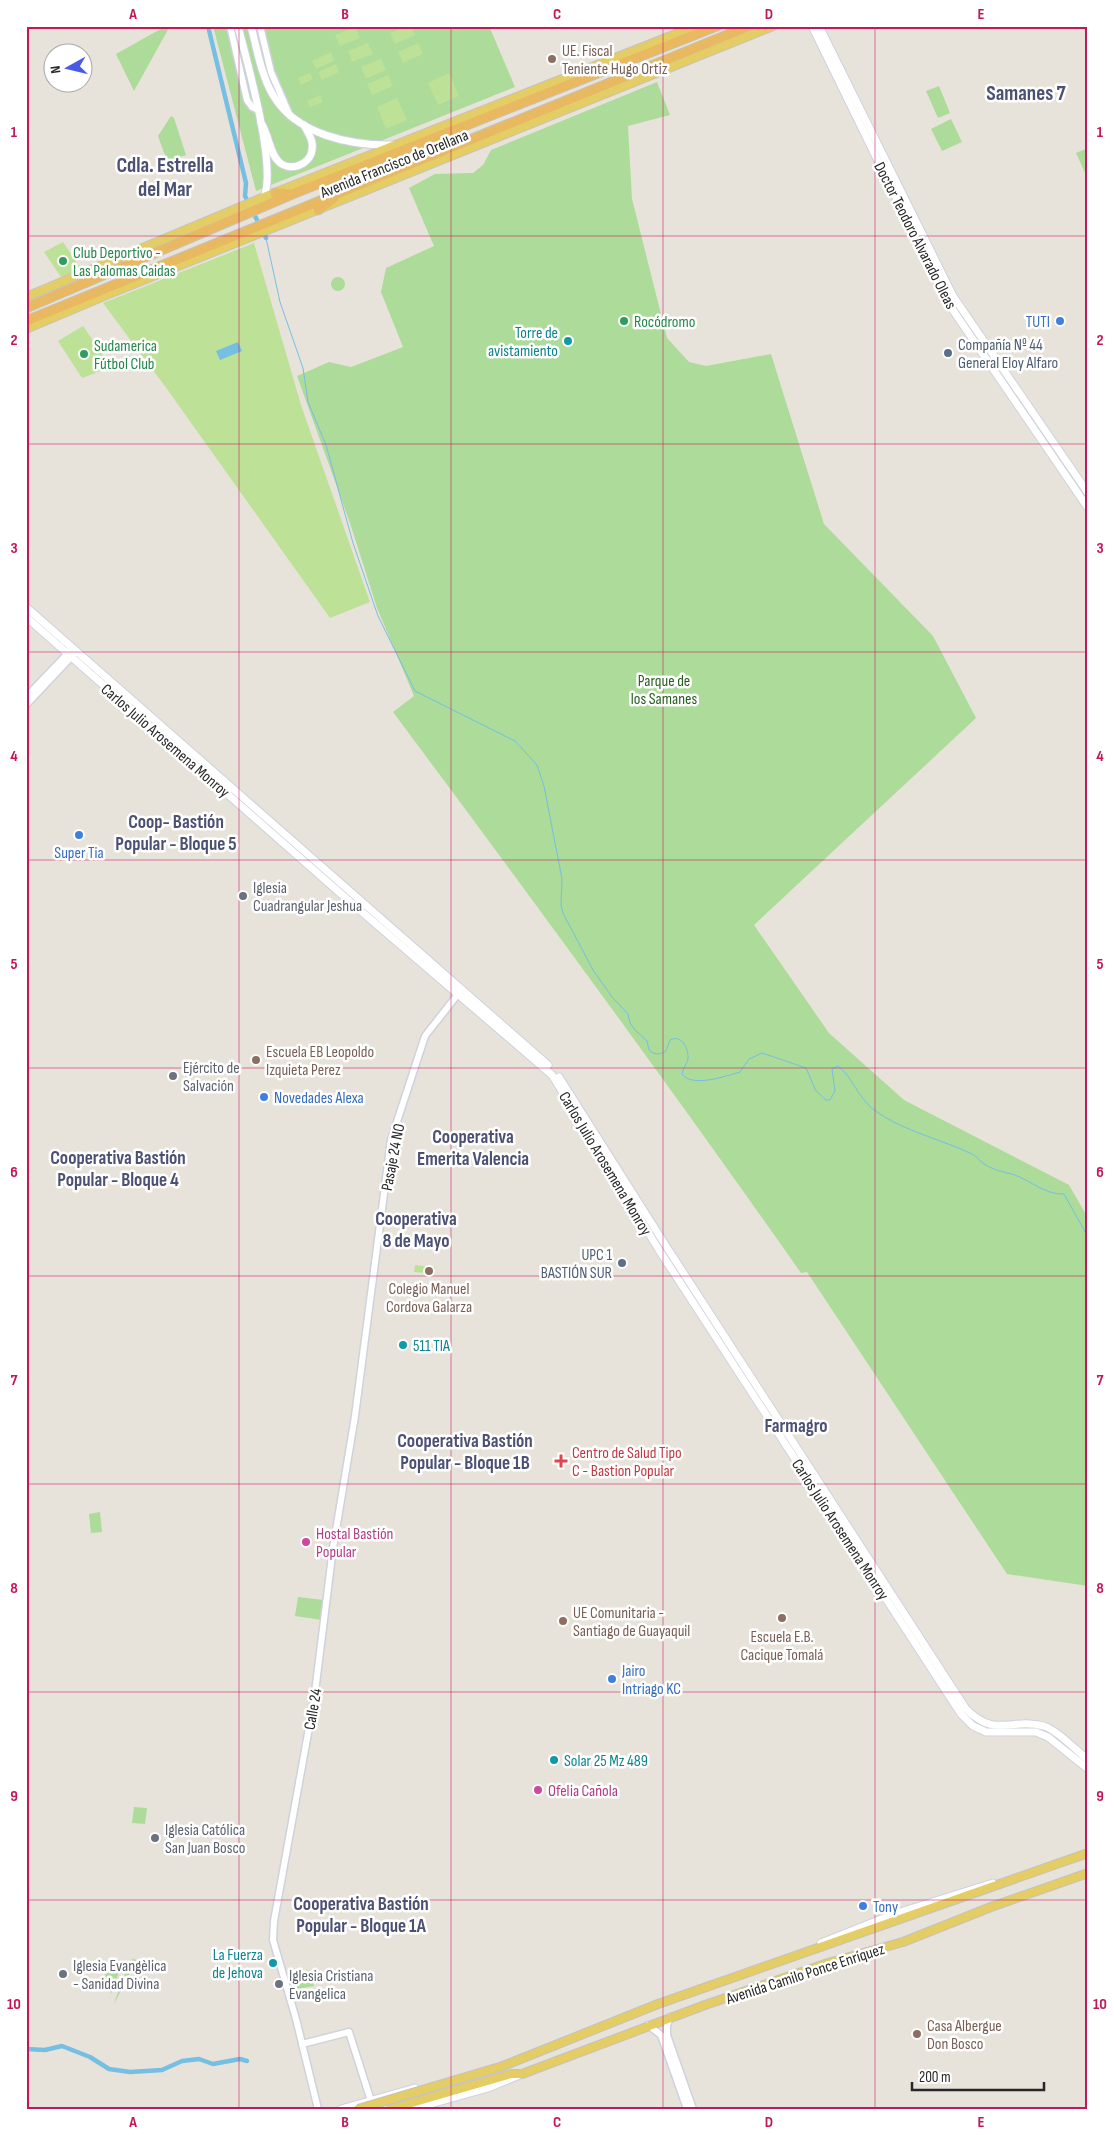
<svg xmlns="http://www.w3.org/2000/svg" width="1114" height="2135" font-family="'Sofia Sans Condensed',sans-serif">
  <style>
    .green { fill: #acdb9a }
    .pitch { fill: #bde197 }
    .water { fill: #75bfe2 }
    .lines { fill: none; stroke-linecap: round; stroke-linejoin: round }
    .stream { stroke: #75bfe2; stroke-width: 1 }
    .canal { stroke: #75bfe2; stroke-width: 4.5 }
    .tertiary-casing { stroke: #cfd1df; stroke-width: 9 }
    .secondary-casing { stroke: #cfd1df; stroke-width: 9 }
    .primary-casing { stroke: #c3c3c3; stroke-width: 10 }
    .trunk-casing { stroke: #c3c3c3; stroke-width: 11 }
    .tertiary { stroke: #fff; stroke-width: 6 }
    .secondary { stroke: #fff; stroke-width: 7 }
    .primary { stroke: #e3cd64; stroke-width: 8 }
    .trunk { stroke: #e9b961; stroke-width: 9 }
    .primary-bridge-casing { stroke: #c3c3c3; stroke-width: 10; stroke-linecap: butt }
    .primary-bridge { stroke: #e3cd64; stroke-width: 8 }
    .grid { fill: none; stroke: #c2185b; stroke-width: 1; stroke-opacity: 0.55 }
    .education-dot { fill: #8d6e63; stroke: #fff; stroke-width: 2 }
    .leisure-dot { fill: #2e9e5b; stroke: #fff; stroke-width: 2 }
    .shop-dot { fill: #3f7fe0; stroke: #fff; stroke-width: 2 }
    .culture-dot { fill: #0f9aa8; stroke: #fff; stroke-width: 2 }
    .service-dot { fill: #5c6f8a; stroke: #fff; stroke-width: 2 }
    .worship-dot { fill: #6b7280; stroke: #fff; stroke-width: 2 }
    .health-dot { fill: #e0444e; stroke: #fff; stroke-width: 2 }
    .hotel-dot { fill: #d1479c; stroke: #fff; stroke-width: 2 }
    .labels { text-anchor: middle; stroke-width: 5; stroke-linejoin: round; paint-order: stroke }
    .education-label { font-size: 16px; fill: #785e54; stroke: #fff; text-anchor: start }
    .street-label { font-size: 16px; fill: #272727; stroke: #fff }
    .leisure-label { font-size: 16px; fill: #27864d; stroke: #fff; text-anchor: start }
    .shop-label { font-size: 16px; fill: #366cbe; stroke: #fff; text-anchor: start }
    .culture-label { font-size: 16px; fill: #0d838f; stroke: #fff; text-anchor: end }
    .service-label { font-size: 16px; fill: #4e5e75; stroke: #fff; text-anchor: start }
    .park-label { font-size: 16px; fill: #285c1f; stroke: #fff }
    .worship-label { font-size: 16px; fill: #5b616d; stroke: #fff; text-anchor: start }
    .health-label { font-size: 16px; fill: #be3a42; stroke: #fff; text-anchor: start }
    .hotel-label { font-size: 16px; fill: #b23c85; stroke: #fff; text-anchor: start }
    .quarter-label { font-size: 19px; font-weight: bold; fill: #4c5173; stroke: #fff }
    .district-label { font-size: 21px; font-weight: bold; fill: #4c5173; stroke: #fff }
    .neatline { fill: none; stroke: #c2185b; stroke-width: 2 }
    .grid-label { font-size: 16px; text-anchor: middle; font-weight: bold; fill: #c2185b }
  </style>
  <rect width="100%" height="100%" fill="#e8e3da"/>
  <!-- green -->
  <g class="green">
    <path d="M 166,26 L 170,26 L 134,91 L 116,54 Z"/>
    <path d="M 213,26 L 489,26 L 515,87 L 256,191 Z"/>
    <path d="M 657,82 L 670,115 L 628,126 L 632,199 L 667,338 L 689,362 L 706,366 L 771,354 L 824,524 L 933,636 L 976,718 L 754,925 L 829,1033 L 904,1100 L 1069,1185 L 1088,1218 L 1088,1586 L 1007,1574 L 807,1272 L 801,1273 C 668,1084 531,897 393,712 L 414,696 L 377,608 L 350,523 L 297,376 L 329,362 L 351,367 L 403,347 L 381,292 L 386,268 L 434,246 L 409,188 L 435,174 L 473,173 L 483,165 L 491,150 Z"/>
    <path d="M 939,86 L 950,113 L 938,118 L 926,91 Z"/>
    <path d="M 171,116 L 174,118 L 186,155 L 167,161 L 158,136 Z"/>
    <path d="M 951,119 L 962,142 L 942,151 L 931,129 Z"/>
    <path d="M 1088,148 L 1088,177 L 1087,177 L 1076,153 Z"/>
    <circle cx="338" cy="284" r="7"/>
    <path d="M 100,1512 L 102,1532 L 91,1533 L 89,1514 Z"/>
    <path d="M 298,1597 L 324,1600 L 322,1620 L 295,1616 Z"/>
    <path d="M 134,1807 L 147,1808 L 145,1824 L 132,1823 Z"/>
    <path d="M 135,1959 L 136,1961 L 113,2006 L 130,1960 Z"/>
    <path d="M 123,1961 L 111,1994 L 103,1967 Z"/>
    <path d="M 310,1970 L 314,1986 L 292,1990 L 287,1973 Z"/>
  </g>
  <!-- pitch -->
  <g class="pitch">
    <path d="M 405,26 L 411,26 L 415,35 L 395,44 L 390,33 Z"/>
    <path d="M 355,27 L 360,38 L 340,46 L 335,35 Z"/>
    <path d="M 368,43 L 373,54 L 352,62 L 348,51 Z"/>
    <path d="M 418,43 L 423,54 L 403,63 L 398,52 Z"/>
    <path d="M 331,52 L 334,61 L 316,69 L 312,61 Z"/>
    <path d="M 381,59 L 386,70 L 366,79 L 361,67 Z"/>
    <path d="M 336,64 L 339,72 L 322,80 L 318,72 Z"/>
    <path d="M 310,73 L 313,79 L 301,85 L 298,78 Z"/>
    <path d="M 449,73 L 459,96 L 438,105 L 428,83 Z"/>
    <path d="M 388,75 L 393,86 L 372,95 L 367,84 Z"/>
    <path d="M 320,95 L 323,102 L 310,107 L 307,101 Z"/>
    <path d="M 397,98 L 407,120 L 386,129 L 377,107 Z"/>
    <path d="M 63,242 L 81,269 L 61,277 L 44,252 Z"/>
    <path d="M 254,243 L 301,405 L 370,602 L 330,618 L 167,389 L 103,303 Z"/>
    <path d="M 83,326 L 111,367 L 82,378 L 58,341 Z"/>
    <path d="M 415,1265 L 435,1267 L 435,1274 L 414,1272 Z"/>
  </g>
  <!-- water -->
  <path class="water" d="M 238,342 L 242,351 L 220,360 L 216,351 Z"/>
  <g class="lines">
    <!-- stream -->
    <path class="stream" d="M 266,238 L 280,302 L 303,368 L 308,402 L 326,445 L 353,543 L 378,616 L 415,691 L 515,741 L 537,765 L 544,786 L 562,879 L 561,906 L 564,915 L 593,970 L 612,997 L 628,1014 L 630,1023 L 635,1030 L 647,1041 L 649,1050 C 654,1055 660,1055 666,1051 L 670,1040 C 681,1034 689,1048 688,1059 C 687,1064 683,1068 682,1074 C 692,1088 726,1076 740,1072 L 749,1059 L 762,1053 L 806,1068 L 816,1091 L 826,1100 L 830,1100 L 835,1091 L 832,1069 L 838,1066 C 851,1075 859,1099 874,1110 C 904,1132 942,1139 974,1155 C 978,1157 979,1161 983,1163 C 992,1170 1004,1172 1015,1175 C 1031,1181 1046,1195 1064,1194 L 1088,1237"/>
    <!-- canal -->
    <g class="canal">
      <path d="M 208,26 L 246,183 L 245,196 L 266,238"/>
      <path d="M 26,2049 L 45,2050 L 62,2046 L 90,2057 L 109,2069 L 130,2072 L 162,2070 L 182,2061 L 199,2059 L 213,2064 L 240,2059 L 247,2061"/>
    </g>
    <!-- tertiary casing -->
    <g class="tertiary-casing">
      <g id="tertiary">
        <path d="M 230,26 L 247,100 L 252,107 L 258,110"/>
        <path d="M 260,26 L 271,72 L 290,116"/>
        <path d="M 26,697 L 70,651"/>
        <path d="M 26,705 L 76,652"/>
        <path d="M 670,2017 L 667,2026 L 667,2035 L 693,2109"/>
        <path d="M 648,2025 L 661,2035 L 687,2109"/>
        <path d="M 302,2044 L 349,2032 L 371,2101"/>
        <path d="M 318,2109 L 296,2019 L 273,1940 L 274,1921 L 314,1700 L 333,1548 L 355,1416 L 391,1140 L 425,1036 L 458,994"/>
      </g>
    </g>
    <!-- secondary casing -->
    <g class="secondary-casing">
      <g id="secondary">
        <path d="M 238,26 C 247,62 277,166 264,197"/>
        <path d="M 251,26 C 257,49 261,75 273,95 C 296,135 352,146 394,145"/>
        <path d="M 812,26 L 946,300 L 1088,508"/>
        <path d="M 819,26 L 953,296 L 1088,493"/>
        <path d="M 261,123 C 269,134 269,153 279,162 C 290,172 310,165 312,150 C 314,141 308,133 304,125"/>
        <path d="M 26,607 L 548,1065"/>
        <path d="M 26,617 L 348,900 L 552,1075 L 659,1250 L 961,1714 L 973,1726 L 986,1732 L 1036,1732 L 1048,1737 L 1088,1769"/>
        <path d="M 559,1077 L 666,1246 L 966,1709 C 996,1739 1011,1717 1044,1726 C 1057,1730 1077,1751 1088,1760"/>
        <path d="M 821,1943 L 894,1914 L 993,1883"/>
        <path d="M 341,2109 L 415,2088"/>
        <path d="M 413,2109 L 488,2088 L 522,2074"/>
      </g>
    </g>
    <!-- primary casing -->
    <g class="primary-casing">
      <g id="primary">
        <path d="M 26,297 L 264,197 L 696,26"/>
        <path d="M 26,329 L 109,294 L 773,26"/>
        <path d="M 503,2066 L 658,2004 L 1088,1853"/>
        <path d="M 391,2109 L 511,2074 L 522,2074 L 705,2005 L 828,1963 L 903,1942 L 991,1907 L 1088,1873"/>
      </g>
    </g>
    <!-- trunk casing -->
    <g class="trunk-casing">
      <g id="trunk">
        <path d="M 275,193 L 290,194"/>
        <path d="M 318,210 L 334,198"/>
        <path d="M 26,308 L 295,193 L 717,26"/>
        <path d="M 26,321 L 749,26"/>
      </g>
    </g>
    <!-- tertiary -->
    <use href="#tertiary" class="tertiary"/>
    <!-- secondary -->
    <use href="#secondary" class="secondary"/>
    <!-- primary -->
    <use href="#primary" class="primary"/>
    <!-- trunk -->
    <use href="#trunk" class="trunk"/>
    <!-- primary-bridge casing -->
    <g class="primary-bridge-casing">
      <path id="primary-bridge" d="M 358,2109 L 503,2066"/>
    </g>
    <!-- primary-bridge -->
    <use href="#primary-bridge" class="primary-bridge"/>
  </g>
  <!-- grid -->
  <path class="grid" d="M 239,26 L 239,2109M 451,26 L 451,2109M 663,26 L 663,2109M 875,26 L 875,2109M 26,236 L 1088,236M 26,444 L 1088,444M 26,652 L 1088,652M 26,860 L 1088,860M 26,1068 L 1088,1068M 26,1276 L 1088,1276M 26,1484 L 1088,1484M 26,1692 L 1088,1692M 26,1900 L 1088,1900"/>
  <!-- markers -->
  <g class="education-dot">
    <circle cx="552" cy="59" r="5"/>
    <circle cx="256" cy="1060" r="5"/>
    <circle cx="429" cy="1271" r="5"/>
    <circle cx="782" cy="1618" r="5"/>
    <circle cx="563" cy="1621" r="5"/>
    <circle cx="917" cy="2034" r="5"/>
  </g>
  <g class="leisure-dot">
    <circle cx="63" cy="261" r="5"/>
    <circle cx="624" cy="321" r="5"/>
    <circle cx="84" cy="354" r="5"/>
  </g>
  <g class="shop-dot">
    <circle cx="1060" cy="321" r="5"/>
    <circle cx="79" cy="835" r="5"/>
    <circle cx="264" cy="1097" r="5"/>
    <circle cx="612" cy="1679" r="5"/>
    <circle cx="863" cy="1906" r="5"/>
  </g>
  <g class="culture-dot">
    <circle cx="568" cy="341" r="5"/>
    <circle cx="403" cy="1345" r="5"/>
    <circle cx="554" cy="1760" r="5"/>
    <circle cx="273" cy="1963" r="5"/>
  </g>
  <g class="service-dot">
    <circle cx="948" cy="353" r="5"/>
    <circle cx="622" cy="1263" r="5"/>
  </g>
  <g class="worship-dot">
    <circle cx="243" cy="896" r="5"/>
    <circle cx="173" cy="1076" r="5"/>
    <circle cx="155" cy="1838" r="5"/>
    <circle cx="63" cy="1974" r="5"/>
    <circle cx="279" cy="1984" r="5"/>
  </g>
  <path class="health-dot" d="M558.5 1453.5h5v5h5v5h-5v5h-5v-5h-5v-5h5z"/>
  <g class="hotel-dot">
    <circle cx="306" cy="1542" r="5"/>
    <circle cx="538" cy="1790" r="5"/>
  </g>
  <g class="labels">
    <!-- education labels -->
    <g class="education-label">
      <text x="562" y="56">UE. Fiscal<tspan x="562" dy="18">Teniente Hugo Ortiz</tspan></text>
      <text x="266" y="1057">Escuela EB Leopoldo<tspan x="266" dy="18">Izquieta Perez</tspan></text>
      <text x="429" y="1294" text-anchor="middle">Colegio Manuel<tspan x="429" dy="18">Cordova Galarza</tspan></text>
      <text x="573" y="1618">UE Comunitaria -<tspan x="573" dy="18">Santiago de Guayaquil</tspan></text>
      <text x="782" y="1642" text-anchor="middle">Escuela E.B.<tspan x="782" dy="18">Cacique Tomalá</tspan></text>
      <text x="927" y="2031">Casa Albergue<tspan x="927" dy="18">Don Bosco</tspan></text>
    </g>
    <!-- street labels -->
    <g class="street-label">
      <text transform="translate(394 163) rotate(-22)" y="6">Avenida Francisco de Orellana</text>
      <text transform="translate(916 235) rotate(63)" y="6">Doctor Teodoro Alvarado Oleas</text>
      <text transform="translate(166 740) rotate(41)" y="6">Carlos Julio Arosemena Monroy</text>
      <text transform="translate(392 1157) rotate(-79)" y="6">Pasaje 24 NO</text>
      <text transform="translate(606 1163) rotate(59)" y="6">Carlos Julio Arosemena Monroy</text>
      <text transform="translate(841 1529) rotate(57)" y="6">Carlos Julio Arosemena Monroy</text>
      <text transform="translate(312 1709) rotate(-80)" y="6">Calle 24</text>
      <text transform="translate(805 1973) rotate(-18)" y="6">Avenida Camilo Ponce Enríquez</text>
    </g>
    <!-- leisure labels -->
    <g class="leisure-label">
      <text x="73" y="258">Club Deportivo -<tspan x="73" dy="18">Las Palomas Caidas</tspan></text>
      <text x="634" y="327">Rocódromo</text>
      <text x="94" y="351">Sudamerica<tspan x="94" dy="18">Fútbol Club</tspan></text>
    </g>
    <!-- shop labels -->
    <g class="shop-label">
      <text x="1050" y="327" text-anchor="end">TUTI</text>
      <text x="79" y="858" text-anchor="middle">Super Tia</text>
      <text x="274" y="1103">Novedades Alexa</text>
      <text x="622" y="1676">Jairo<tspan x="622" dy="18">Intriago KC</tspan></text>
      <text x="873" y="1912">Tony</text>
    </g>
    <!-- culture labels -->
    <g class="culture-label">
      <text x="558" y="338">Torre de<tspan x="558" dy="18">avistamiento</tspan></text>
      <text x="413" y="1351" text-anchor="start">511 TIA</text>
      <text x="564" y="1766" text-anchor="start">Solar 25 Mz 489</text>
      <text x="263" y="1960">La Fuerza<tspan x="263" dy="18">de Jehova</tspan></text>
    </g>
    <!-- service labels -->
    <g class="service-label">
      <text x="958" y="350">Compañía Nº 44<tspan x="958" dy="18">General Eloy Alfaro</tspan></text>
      <text x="612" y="1260" text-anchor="end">UPC 1<tspan x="612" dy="18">BASTIÓN SUR</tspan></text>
    </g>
    <!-- park labels -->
    <g class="park-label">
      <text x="664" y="686">Parque de<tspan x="664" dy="18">los Samanes</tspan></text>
    </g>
    <!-- worship labels -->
    <g class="worship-label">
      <text x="253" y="893">Iglesia<tspan x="253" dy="18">Cuadrangular Jeshua</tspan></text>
      <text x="183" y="1073">Ejército de<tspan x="183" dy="18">Salvación</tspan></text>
      <text x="165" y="1835">Iglesia Católica<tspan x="165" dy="18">San Juan Bosco</tspan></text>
      <text x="73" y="1971">Iglesia Evangèlica<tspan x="73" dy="18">- Sanidad Divina</tspan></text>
      <text x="289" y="1981">Iglesia Cristiana<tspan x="289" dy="18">Evangelica</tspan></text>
    </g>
    <!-- health labels -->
    <g class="health-label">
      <text x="572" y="1458">Centro de Salud Tipo<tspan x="572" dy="18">C - Bastion Popular</tspan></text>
    </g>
    <!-- hotel labels -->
    <g class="hotel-label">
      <text x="316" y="1539">Hostal Bastión<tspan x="316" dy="18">Popular</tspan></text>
      <text x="548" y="1796">Ofelia Cañola</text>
    </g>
    <!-- quarter labels -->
    <g class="quarter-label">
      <text x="176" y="828">Coop- Bastión<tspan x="176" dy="22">Popular - Bloque 5</tspan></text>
      <text x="473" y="1143">Cooperativa<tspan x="473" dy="22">Emerita Valencia</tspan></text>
      <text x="118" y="1164">Cooperativa Bastión<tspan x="118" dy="22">Popular - Bloque 4</tspan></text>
      <text x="416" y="1225">Cooperativa<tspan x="416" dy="22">8 de Mayo</tspan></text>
      <text x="796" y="1432">Farmagro</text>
      <text x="465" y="1447">Cooperativa Bastión<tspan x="465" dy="22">Popular - Bloque 1B</tspan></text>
      <text x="361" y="1910">Cooperativa Bastión<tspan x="361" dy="22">Popular - Bloque 1A</tspan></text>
    </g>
    <!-- district labels -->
    <g class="district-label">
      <text x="1026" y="100">Samanes 7</text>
      <text x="165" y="172">Cdla. Estrella<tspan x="165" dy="24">del Mar</tspan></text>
    </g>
  </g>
  <!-- border -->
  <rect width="1114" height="2135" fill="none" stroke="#ffffff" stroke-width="55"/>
  <!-- north arrow -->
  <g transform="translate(68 68) rotate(262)"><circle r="24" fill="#ffffff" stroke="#a9a9a9"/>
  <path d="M0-4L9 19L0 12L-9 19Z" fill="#475be8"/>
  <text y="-8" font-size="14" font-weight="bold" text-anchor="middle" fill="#272727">N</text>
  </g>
  <!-- scale -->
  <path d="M912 2082v8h132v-8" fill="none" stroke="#272727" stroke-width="2.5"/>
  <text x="919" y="2082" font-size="15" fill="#272727" stroke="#ffffff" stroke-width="4" paint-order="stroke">200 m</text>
  <rect x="28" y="28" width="1058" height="2080" class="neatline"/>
  <g class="grid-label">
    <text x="133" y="19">A</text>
    <text x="345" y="19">B</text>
    <text x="557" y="19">C</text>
    <text x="769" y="19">D</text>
    <text x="981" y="19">E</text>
    <text x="14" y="137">1</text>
    <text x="1100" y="137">1</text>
    <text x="14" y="345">2</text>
    <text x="1100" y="345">2</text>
    <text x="14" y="553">3</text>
    <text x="1100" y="553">3</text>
    <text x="14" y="761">4</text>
    <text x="1100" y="761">4</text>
    <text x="14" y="969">5</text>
    <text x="1100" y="969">5</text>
    <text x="14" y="1177">6</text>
    <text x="1100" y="1177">6</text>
    <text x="14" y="1385">7</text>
    <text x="1100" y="1385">7</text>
    <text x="14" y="1593">8</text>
    <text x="1100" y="1593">8</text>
    <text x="14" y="1801">9</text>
    <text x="1100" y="1801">9</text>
    <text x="14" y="2009">10</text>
    <text x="1100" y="2009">10</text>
    <text x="133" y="2127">A</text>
    <text x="345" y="2127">B</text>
    <text x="557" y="2127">C</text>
    <text x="769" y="2127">D</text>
    <text x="981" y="2127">E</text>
  </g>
</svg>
